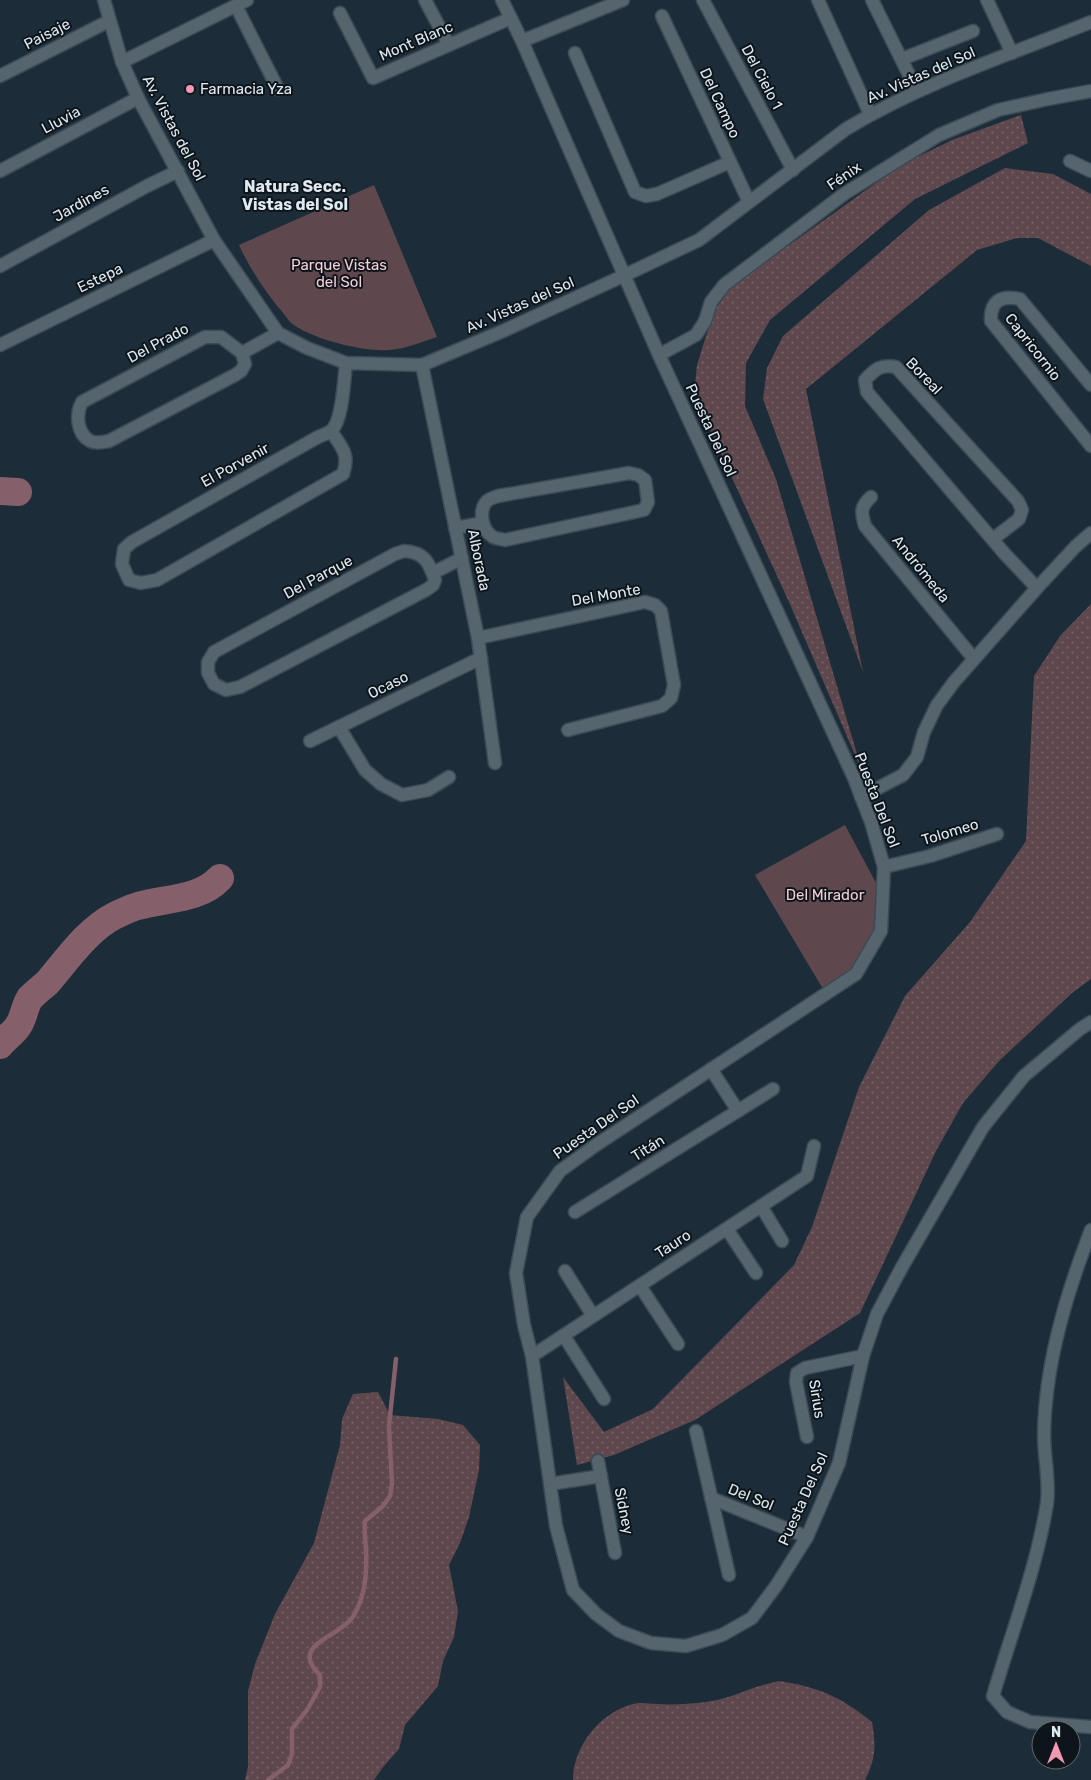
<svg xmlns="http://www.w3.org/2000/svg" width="1091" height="1780" font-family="Rubik,sans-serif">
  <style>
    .grass { fill: url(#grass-dots) }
    .green { fill: #5f484d }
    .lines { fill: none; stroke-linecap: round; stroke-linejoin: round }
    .stream { stroke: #855f69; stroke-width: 4.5 }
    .river { stroke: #855f69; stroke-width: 28 }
    .minor-casing { stroke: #3b4b56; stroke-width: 15 }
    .tertiary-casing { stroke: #3b4b56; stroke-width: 15 }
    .minor { stroke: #56646d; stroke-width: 12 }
    .tertiary { stroke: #56646d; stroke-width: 12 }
    .poi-dot { fill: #f19ab1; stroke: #0d151a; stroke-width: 2 }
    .labels { text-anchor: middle; stroke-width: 4; stroke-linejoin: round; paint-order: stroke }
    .street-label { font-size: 15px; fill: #dee9f1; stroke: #0d151a }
    .poi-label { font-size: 15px; fill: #dee9f1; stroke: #0d151a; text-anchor: start }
    .park-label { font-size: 15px; fill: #f7cdd7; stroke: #0d151a }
    .neighbourhood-label { font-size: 16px; font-weight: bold; fill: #dee9f1; stroke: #0d151a }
  </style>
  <defs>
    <pattern id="grass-dots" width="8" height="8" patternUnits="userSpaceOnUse" patternTransform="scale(1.25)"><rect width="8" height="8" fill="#5f484d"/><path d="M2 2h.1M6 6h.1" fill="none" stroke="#766267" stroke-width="1.8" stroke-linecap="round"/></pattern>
  </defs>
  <rect width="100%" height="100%" fill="#1c2d39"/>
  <!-- grass -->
  <g class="grass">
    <path d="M 1021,115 L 1028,143 L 915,199 L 770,320 L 746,363 L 745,406 L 776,479 L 862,771 L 789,602 L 694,395 L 697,365 L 706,336 L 716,308 L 732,286 L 901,165 L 952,140 Z"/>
    <path d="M 1005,168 L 1053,174 L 1091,194 L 1091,266 L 1038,238 L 1017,238 L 977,250 L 806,389 L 863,672 L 763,399 L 767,368 L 783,336 L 929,210 Z"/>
    <path d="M 1091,604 L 1091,979 L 1072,993 L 999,1061 L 963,1103 L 936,1151 L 860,1313 L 695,1420 L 614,1455 L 577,1465 L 563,1377 L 604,1432 L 653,1409 L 794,1265 L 812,1227 L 859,1087 L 905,996 L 970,922 L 1026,841 L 1034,676 L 1060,636 Z"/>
    <path d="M 378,1392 L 390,1415 L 438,1419 L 463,1425 L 480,1445 L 479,1470 L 469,1517 L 460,1543 L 449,1565 L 458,1611 L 454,1637 L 443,1661 L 438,1686 L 405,1725 L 399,1749 L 383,1767 L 374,1780 L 245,1780 L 248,1767 L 248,1691 L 255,1664 L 275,1614 L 314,1543 L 340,1445 L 342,1419 L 353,1394 Z"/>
    <path d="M 779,1681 C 819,1687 841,1697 872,1722 C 876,1746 876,1758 865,1780 L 573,1780 C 573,1746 601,1712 633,1704 C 640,1702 649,1704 656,1704 C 673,1705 689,1704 706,1702 C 723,1700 737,1694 753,1688 C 762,1685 771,1683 779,1681 Z"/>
  </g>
  <!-- green -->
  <g class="green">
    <path d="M 374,185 L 437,337 C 421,342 406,349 389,350 C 363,352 310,339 290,322 C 286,317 282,311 278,307 C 263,288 249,267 239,245 Z"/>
    <path d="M 845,825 L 883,896 L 881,931 L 856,974 L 826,994 L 755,875 Z"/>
  </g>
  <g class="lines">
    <!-- stream -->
    <path class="stream" d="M 268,1780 L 288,1765 L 292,1754 L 292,1729 L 307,1710 L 320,1687 L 320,1675 C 287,1644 342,1637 354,1615 C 366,1594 367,1572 366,1548 C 365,1539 364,1531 365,1521 L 383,1506 L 390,1496 L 392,1484 L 389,1426 L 396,1359"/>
    <!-- river -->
    <g class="river">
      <path d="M 0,491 L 18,492"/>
      <path d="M 0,1045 C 5,1038 14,1033 18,1026 C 24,1018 24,1007 30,998 C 35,993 41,988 47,983 C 67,960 86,931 114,916 C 121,913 130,908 138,906 C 165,898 200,900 220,878"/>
    </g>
    <!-- minor casing -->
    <g class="minor-casing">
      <g id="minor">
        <path d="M 425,0 L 449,45"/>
        <path d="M 703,0 L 793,170"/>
        <path d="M 818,0 L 870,114"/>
        <path d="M 872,0 L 917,91"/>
        <path d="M 987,0 L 1012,53"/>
        <path d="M 236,6 L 278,89"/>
        <path d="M 340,13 L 373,78 L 511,18"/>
        <path d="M 662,16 L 749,202"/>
        <path d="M 522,41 L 623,0"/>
        <path d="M 575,53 L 635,192 L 646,196 L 657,194 L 730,162"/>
        <path d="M 902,59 L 973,31"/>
        <path d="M 0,76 L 109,21"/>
        <path d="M 1070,161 L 1091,171"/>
        <path d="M 0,171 L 138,98"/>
        <path d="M 0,266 L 147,186 L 178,171"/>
        <path d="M 0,345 L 214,240"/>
        <path d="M 242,353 L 245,364 L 241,371 L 235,375 L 109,441 C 103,442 96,444 90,441 C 76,433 76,413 82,402 L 205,337 L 221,337 L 242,353 L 278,333"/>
        <path d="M 659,355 L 696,335 L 705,321 L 711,302 L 724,285 L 844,194 L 939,135 L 998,110 L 1048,99 L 1091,91"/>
        <path d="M 422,365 L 478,638 L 495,763"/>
        <path d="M 1091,385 L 1020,299 C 1002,295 990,300 991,321 L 1091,446"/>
        <path d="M 331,431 C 342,448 350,454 343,474 L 157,580 L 141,583 L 129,580 L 122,564 L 124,549 L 132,542 L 318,437 C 323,435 329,433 332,430 C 343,419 344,379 346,363"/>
        <path d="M 629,473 L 638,475 L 645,480 L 648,502 L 644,510 L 505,540 C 501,539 497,539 493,537 C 482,530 478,511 487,501 C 489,499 495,497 498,496 Z"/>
        <path d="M 871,497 C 860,507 861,512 865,526 L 974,659"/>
        <path d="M 455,528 L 483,523"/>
        <path d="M 993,539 L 1019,519 L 1022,510 L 1018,501 L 896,367 C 881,364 875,369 865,380 L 867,392 L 1004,553 L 1037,588"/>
        <path d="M 404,551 C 424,552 429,562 435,580 L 433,585 L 426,590 L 240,687 L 226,690 L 214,684 L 208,673 L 208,662 L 214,652 L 395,554 Z"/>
        <path d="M 433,573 L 462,558"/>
        <path d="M 478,638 L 645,602 L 655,605 L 661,611 L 674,685 L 671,698 L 662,706 L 568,730"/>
        <path d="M 339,727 L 365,770 L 381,784 L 402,795 L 428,790 L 449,777"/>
        <path d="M 310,741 L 481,658"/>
        <path d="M 884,867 L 930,856 L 997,834"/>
        <path d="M 711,1069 L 738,1111"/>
        <path d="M 761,1206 L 782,1241"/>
        <path d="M 575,1212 L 773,1089"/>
        <path d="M 727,1229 L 756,1273"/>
        <path d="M 1091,1230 C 1066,1295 1045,1364 1044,1435 C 1044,1456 1050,1483 1047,1503 C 1037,1567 1011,1634 993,1696 L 1007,1712 L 1030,1722 L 1091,1727"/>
        <path d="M 565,1271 L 593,1316"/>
        <path d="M 640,1286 L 678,1344"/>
        <path d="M 564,1336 L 604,1399"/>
        <path d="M 532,1356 L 807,1176 L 814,1146"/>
        <path d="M 696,1431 L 729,1575"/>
        <path d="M 807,1437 L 796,1382 L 797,1373 L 805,1368 L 863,1356"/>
        <path d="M 598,1461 L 615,1553"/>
        <path d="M 550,1484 L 601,1476"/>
        <path d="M 711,1498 L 807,1537"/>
      </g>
    </g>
    <!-- tertiary casing -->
    <g class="tertiary-casing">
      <g id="tertiary">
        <path d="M 104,0 L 122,62 L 138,98 L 214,240 L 278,333 L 307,348 L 346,363 L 422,365 L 503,331 L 623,276 L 699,240 L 846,129 C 922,83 1009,55 1091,22"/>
        <path d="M 502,0 L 522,41 L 659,355 L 854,778 L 871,822 L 884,867 L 881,931 L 856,974 L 596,1145 L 560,1171 L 527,1217 L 516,1273 L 524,1325 L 532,1356 L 556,1526 L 573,1590 L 596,1614 L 619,1631 L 651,1643 L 686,1646 L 722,1635 L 752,1618 L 776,1586 L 807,1537 L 839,1463 L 863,1356 L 877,1314 L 902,1267 L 983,1127 L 1024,1076 L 1080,1029 L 1091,1022"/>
        <path d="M 122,62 L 247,0"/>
        <path d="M 861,797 L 903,775 L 917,757 L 924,732 L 937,705 L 954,682 L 1037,588 L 1076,546 L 1091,533"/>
      </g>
    </g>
    <!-- minor -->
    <use href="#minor" class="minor"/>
    <!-- tertiary -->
    <use href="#tertiary" class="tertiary"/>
  </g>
  <!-- markers -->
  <circle class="poi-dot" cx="190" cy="89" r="5"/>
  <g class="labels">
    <!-- street labels -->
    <g class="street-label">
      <text transform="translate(47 34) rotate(-27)" y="5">Paisaje</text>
      <text transform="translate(416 41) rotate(-23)" y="5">Mont Blanc</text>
      <text transform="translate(921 75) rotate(-24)" y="5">Av. Vistas del Sol</text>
      <text transform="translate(762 77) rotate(62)" y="5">Del Cielo 1</text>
      <text transform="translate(720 103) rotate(65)" y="5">Del Campo</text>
      <text transform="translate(61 120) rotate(-28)" y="5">Lluvia</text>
      <text transform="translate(174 128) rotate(62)" y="5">Av. Vistas del Sol</text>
      <text transform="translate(844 176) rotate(-34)" y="5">Fénix</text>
      <text transform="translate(81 203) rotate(-29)" y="5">Jardines</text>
      <text transform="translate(100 278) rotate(-26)" y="5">Estepa</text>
      <text transform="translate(520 305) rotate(-24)" y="5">Av. Vistas del Sol</text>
      <text transform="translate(158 343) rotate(-28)" y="5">Del Prado</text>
      <text transform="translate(1033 347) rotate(52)" y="5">Capricornio</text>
      <text transform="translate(924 376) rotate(46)" y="5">Boreal</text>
      <text transform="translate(711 430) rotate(65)" y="5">Puesta Del Sol</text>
      <text transform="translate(235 465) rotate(-29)" y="5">El Porvenir</text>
      <text transform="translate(479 560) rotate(78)" y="5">Alborada</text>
      <text transform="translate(921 569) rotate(51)" y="5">Andrómeda</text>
      <text transform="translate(318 577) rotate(-28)" y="5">Del Parque</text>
      <text transform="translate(606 595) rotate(-10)" y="5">Del Monte</text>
      <text transform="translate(388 685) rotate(-26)" y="5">Ocaso</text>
      <text transform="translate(877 800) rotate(69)" y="5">Puesta Del Sol</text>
      <text transform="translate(950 832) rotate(-17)" y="5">Tolomeo</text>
      <text transform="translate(596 1127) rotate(-35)" y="5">Puesta Del Sol</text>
      <text transform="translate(648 1148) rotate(-32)" y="5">Titán</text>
      <text transform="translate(673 1244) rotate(-33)" y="5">Tauro</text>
      <text transform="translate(817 1399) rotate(81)" y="5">Sirius</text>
      <text transform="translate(751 1497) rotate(22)" y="5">Del Sol</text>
      <text transform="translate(803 1499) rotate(-66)" y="5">Puesta Del Sol</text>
      <text transform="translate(624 1511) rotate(79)" y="5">Sidney</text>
    </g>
    <!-- poi labels -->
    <g class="poi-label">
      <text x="200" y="94">Farmacia Yza</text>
    </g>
    <!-- park labels -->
    <g class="park-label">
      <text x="339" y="270">Parque Vistas<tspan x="339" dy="17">del Sol</tspan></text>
      <text x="825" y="900">Del Mirador</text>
    </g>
    <!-- neighbourhood labels -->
    <g class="neighbourhood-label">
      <text x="295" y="192">Natura Secc.<tspan x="295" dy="18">Vistas del Sol</tspan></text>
    </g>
  </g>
  <!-- north arrow -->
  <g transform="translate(1056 1745)"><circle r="24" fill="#0d151a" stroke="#616a70"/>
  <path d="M0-4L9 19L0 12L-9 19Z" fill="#f19ab1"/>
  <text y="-8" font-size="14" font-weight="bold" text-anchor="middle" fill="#dee9f1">N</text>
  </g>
</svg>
